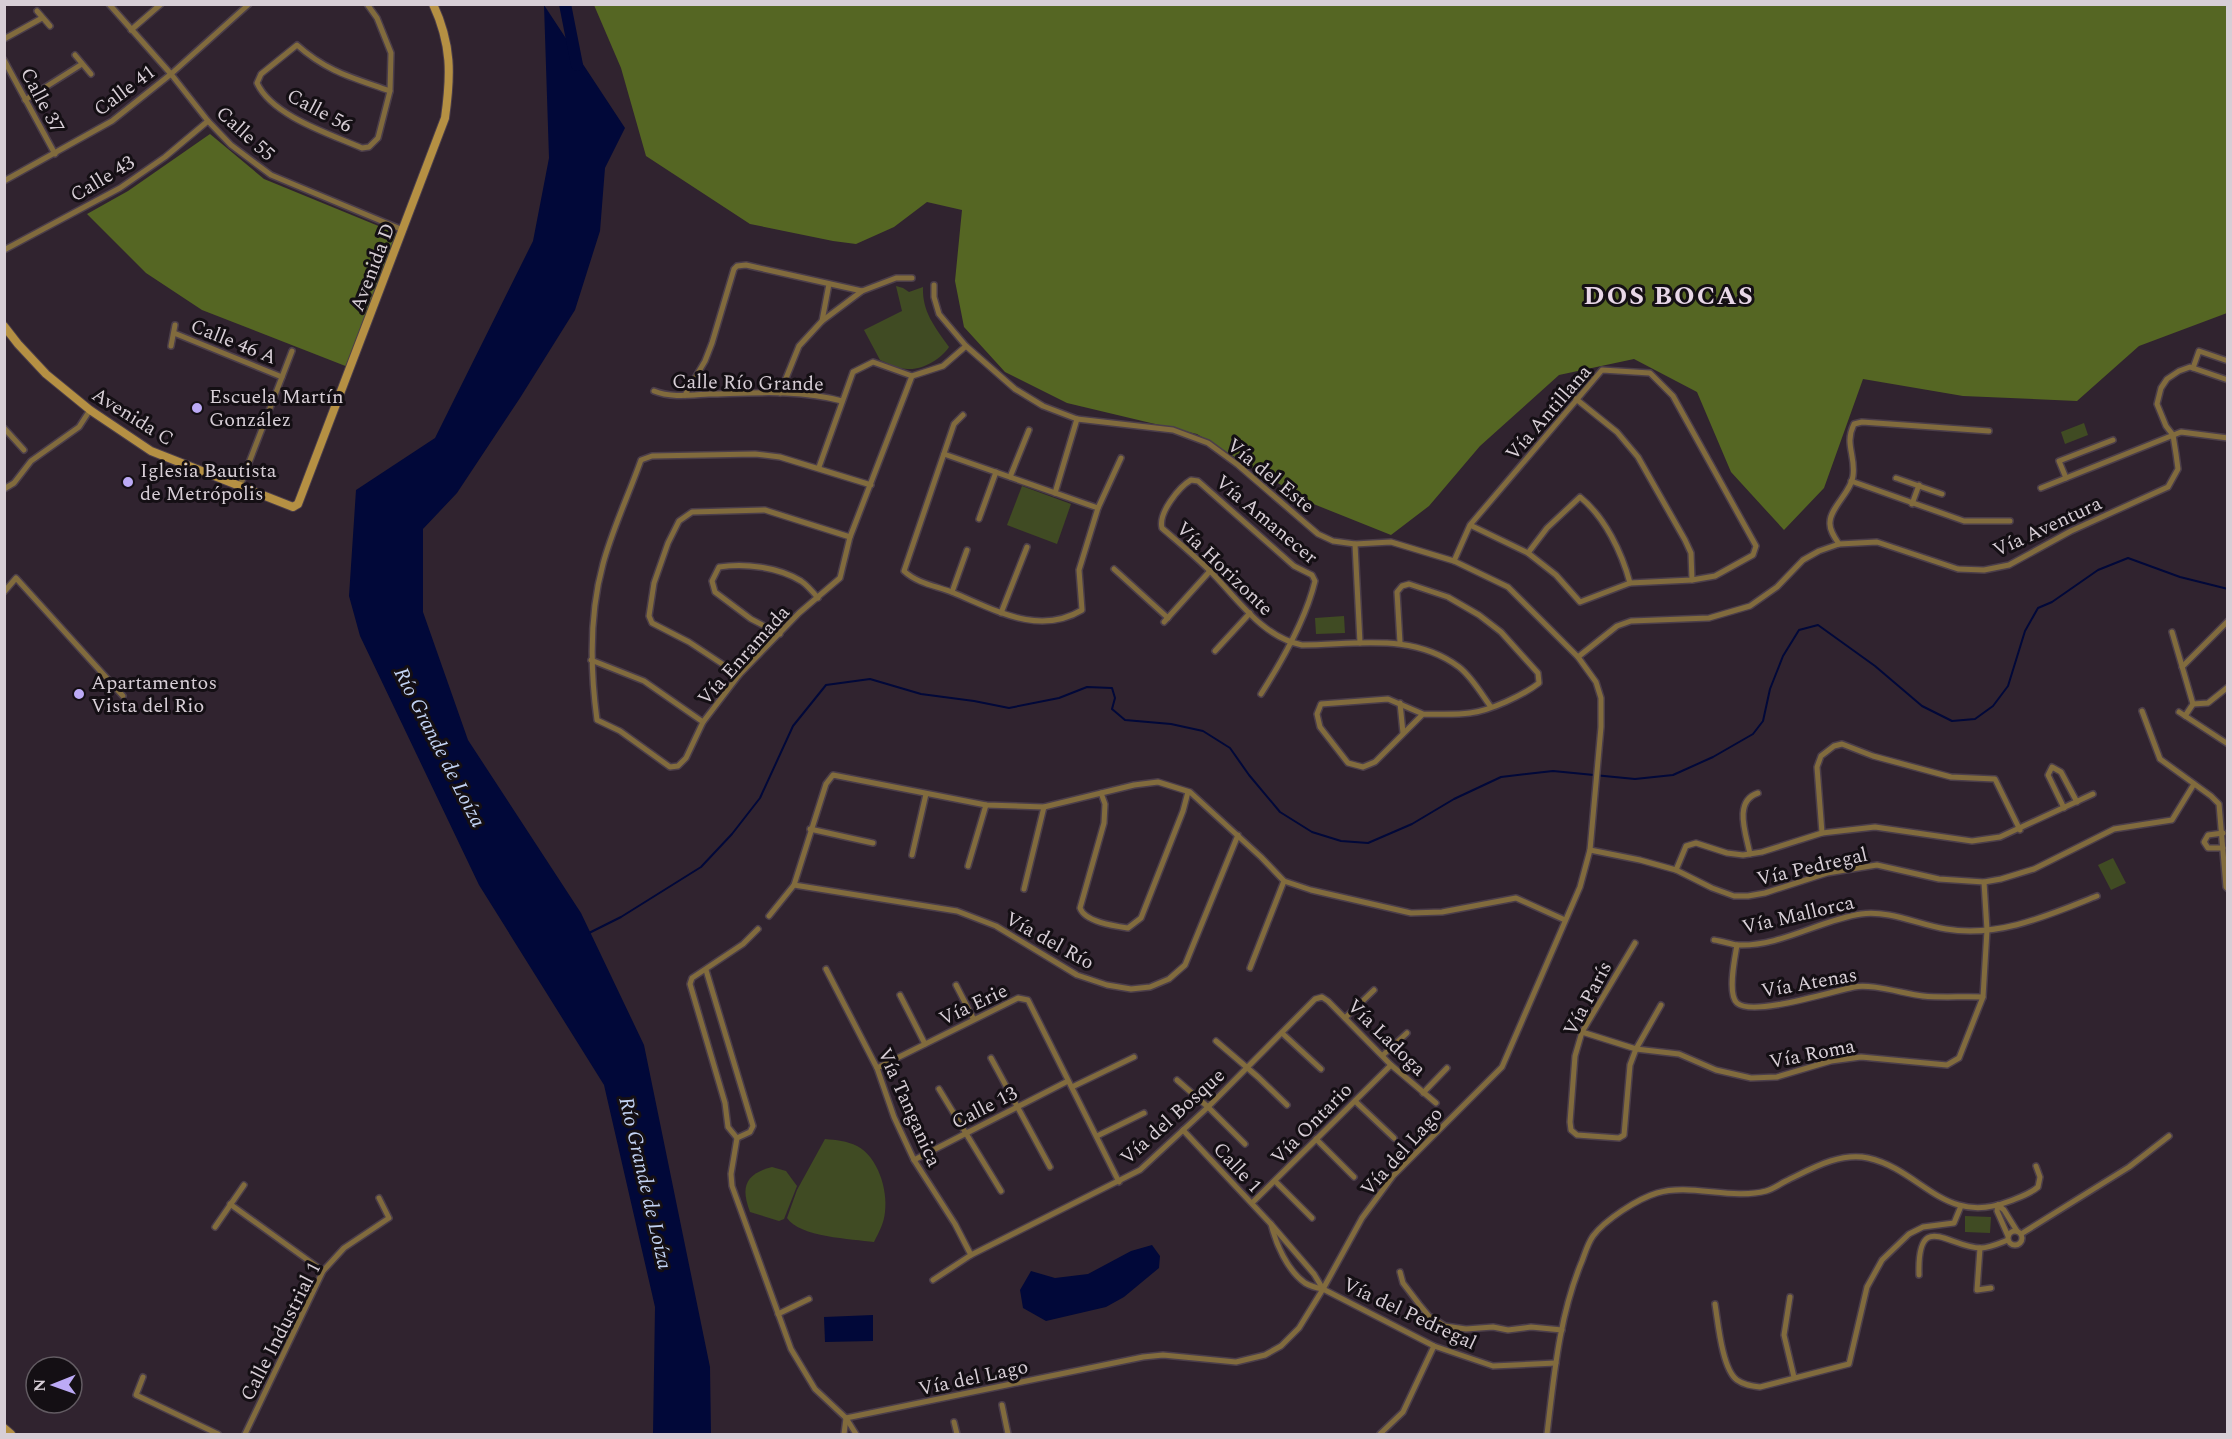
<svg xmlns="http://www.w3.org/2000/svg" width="2232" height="1439" font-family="Spectral,serif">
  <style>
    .green { fill: #404b23 }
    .forest { fill: #556623 }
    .water { fill: #010839 }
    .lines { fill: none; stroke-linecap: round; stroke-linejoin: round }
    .stream { stroke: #010839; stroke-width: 2 }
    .river { stroke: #010839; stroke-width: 12 }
    .street-casing { stroke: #4b3e4a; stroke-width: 8 }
    .secondary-casing { stroke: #4b3e4a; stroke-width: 10 }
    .street { stroke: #816b3d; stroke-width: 5 }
    .secondary { stroke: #b59043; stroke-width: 8 }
    .poi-dot { fill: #bcaaf6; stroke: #140f14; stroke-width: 2 }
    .labels { text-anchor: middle; stroke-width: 6; stroke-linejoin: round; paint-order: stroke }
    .street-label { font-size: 20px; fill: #d7ced6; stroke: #140f14 }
    .poi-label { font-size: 20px; fill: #d7ced6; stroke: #140f14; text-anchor: start }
    .water-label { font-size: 21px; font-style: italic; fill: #c2d2f3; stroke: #140f14 }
    .district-label { font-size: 26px; font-weight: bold; letter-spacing: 1.5px; fill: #e8d7e7; stroke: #140f14 }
  </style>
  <rect width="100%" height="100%" fill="#30232f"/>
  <!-- green -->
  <g class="green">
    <path d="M 896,286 L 903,288 L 909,292 L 923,287 C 922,312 935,327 949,347 C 941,359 923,370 908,369 C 898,369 889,364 880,360 L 864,330 L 902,311 Z"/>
    <path d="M 2084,423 L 2088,435 L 2065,444 L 2061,432 Z"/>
    <path d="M 1022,486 L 1071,504 L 1057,544 L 1007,525 Z"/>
    <path d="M 1344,616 L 1345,633 L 1316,634 L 1315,618 Z"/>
    <path d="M 2113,858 L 2126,883 L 2111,890 L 2098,865 Z"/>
    <path d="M 825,1139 C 836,1140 847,1141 857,1146 C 878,1157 888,1190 885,1212 C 884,1223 879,1232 874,1242 C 852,1239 799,1237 787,1218 L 797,1190 Z"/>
    <path d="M 772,1167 L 786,1171 L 797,1186 L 784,1219 L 779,1221 L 750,1212 C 740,1186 746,1174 772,1167 Z"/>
    <path d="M 1965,1216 L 1991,1217 L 1990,1233 L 1965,1232 Z"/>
  </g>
  <!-- forest -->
  <g class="forest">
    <path d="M 594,5 L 2227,5 L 2227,313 L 2139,346 L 2077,401 L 1963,396 L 1863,379 L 1824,488 L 1784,530 L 1731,472 L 1697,392 L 1634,359 L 1559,375 L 1480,446 L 1429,506 L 1391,535 L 1311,503 L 1197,434 L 1067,403 L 1005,372 L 964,327 L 955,281 L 962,210 L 927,202 L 894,227 L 856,244 L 833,241 L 750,224 L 646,156 L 621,68 Z"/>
    <path d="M 210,134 L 264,179 L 398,234 L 348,367 L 202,310 L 146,273 L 87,214 L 128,191 Z"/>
  </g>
  <!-- water -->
  <g class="water">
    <path d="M 544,5 L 625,128 L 605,168 L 600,231 L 575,310 L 520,398 L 457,493 L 423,529 L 423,612 L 468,740 L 581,913 L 644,1045 L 710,1367 L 711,1434 L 653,1434 L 655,1307 L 604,1085 L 479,885 L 360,636 L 349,596 L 356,490 L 435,438 L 533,241 L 549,158 Z"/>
    <path d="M 1152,1245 L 1160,1256 L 1159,1268 L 1124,1297 L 1106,1307 L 1046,1321 L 1023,1308 L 1020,1290 L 1031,1271 L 1055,1278 L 1088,1274 L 1131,1251 Z"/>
    <path d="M 873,1315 L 873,1341 L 825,1342 L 824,1317 Z"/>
  </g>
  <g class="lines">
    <!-- stream -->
    <path class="stream" d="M 589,933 L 621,917 L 701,867 L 732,834 L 760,798 L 793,726 L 826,685 L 870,679 L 921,694 L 974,701 L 1009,708 L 1059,698 L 1087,687 L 1112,688 L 1115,698 L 1112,709 L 1125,720 L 1171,724 L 1203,731 L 1230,748 L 1249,775 L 1280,812 L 1312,832 L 1341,841 L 1368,843 L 1412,824 L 1454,799 L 1501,777 L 1553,771 L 1635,779 L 1673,775 L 1713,757 L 1753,734 L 1763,721 L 1770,689 L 1783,656 L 1799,630 L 1818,625 L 1875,666 L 1922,706 L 1952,721 L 1975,719 L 1993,706 L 2008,686 L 2025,631 L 2038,608 L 2052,602 L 2098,570 L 2128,558 L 2180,577 L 2228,589"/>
    <!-- river -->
    <path class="river" d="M 565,4 L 577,65"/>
    <!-- street casing -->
    <g class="street-casing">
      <g id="street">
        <path d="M 109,4 L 171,74 L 208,121 L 231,145 L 271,175 L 403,230"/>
        <path d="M 367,4 L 377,18 L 391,53 L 390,91"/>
        <path d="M 37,11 L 50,26"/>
        <path d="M 131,30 L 161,4"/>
        <path d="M 4,39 L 42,18"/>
        <path d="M 297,45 C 327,72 354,78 390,91 L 378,138 L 369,147 L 362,148 C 330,134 272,116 257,83 L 261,74 Z"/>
        <path d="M 75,55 L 91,74"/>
        <path d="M 4,60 L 55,154"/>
        <path d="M 25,100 L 82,64"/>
        <path d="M 4,181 L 112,121 L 171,74 L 249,4"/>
        <path d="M 4,250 L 120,188 L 165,157 L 208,121"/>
        <path d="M 822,321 L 829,284"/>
        <path d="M 174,333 L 282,377"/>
        <path d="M 171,346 L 175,325"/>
        <path d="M 2193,368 L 2199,351 L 2228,361"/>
        <path d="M 654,391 C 671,398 691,395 709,394 C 753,393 799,389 842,401"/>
        <path d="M 780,393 L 799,346 L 822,321 L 862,291"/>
        <path d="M 685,395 L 705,361 L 712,343 L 734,269 L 737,266 L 746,265 L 862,291 L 896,278 L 912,278"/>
        <path d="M 1576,399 L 1617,432 L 1638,457 L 1685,540 L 1691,553 L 1692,580"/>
        <path d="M 963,415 L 954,424 L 904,571 C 918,584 937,586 954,593 C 995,610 1039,636 1082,610 L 1079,570 L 1098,508 L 1121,458"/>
        <path d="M 4,428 L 24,450"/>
        <path d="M 944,454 L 1098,508"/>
        <path d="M 819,467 L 853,372 L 873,362 L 912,376"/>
        <path d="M 1010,477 L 1029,430"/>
        <path d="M 1896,478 L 1942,494"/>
        <path d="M 2066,478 L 2059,461 L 2113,440"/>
        <path d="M 1851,481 L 1964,521 L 2010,521"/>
        <path d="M 871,485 L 780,457 L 755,454 L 652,456 L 641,460 C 629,494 612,530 603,564 C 589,615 590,668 597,720 L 620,731 L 670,767 L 678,766 L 686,758 L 703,722 L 739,675 L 799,613 L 840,578 L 850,537 L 912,376 L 943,366 L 966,346"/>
        <path d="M 240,486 L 292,351"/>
        <path d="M 2041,488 L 2181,432 L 2228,438"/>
        <path d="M 4,489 L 14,483 L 31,461 L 79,427 L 90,410"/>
        <path d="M 1055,493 L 1077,419"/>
        <path d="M 1912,504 L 1919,485"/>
        <path d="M 979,519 L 996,472"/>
        <path d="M 1355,544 L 1360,643"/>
        <path d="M 1839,544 C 1835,538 1829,530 1830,522 C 1830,508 1851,492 1853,476 C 1856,455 1844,445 1854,424 L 1862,422 L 1989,431"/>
        <path d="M 1528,553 L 1547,528 L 1580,497 C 1605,517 1622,553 1630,583"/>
        <path d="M 1454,561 L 1470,525 L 1602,370 L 1650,373 L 1673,396 L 1756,546 L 1753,555 L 1715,576 L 1692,580 L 1630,583 L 1580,602 L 1556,575 L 1528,553 L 1470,525"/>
        <path d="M 1114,569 L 1168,618"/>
        <path d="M 4,592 L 16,578 L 123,696"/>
        <path d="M 952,592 L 967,550"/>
        <path d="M 1001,613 L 1027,547"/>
        <path d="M 1164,622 L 1210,571"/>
        <path d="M 2172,632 L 2193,704 L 2185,716"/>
        <path d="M 780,634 L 751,619 L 715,592 L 712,581 L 719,567 C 745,563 778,567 801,581 C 807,585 813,592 818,598"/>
        <path d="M 1400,643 L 1397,592 L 1402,586 L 1409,584 L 1448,597 L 1479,615 L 1501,632 L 1538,673 L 1539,683 C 1524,695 1489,711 1470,713 C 1455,715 1439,714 1423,714 L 1375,762 L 1363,767 L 1348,763 L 1320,727 L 1317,714 L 1321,704 L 1388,699 L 1423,714"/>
        <path d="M 1215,651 L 1250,613"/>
        <path d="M 1578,657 L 1617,626 L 1631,621 L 1709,618 L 1750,606 L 1777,587 L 1803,560 L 1819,551 L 1839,544 L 1877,542 L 1958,569 L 1984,570 L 2009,565 L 2071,531 L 2168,487 L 2178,469 L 2176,454 L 2173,435 L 2166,426 L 2157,404 L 2161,388 L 2167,379 L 2179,371 L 2190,367 L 2228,380"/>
        <path d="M 591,660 L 644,681 L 703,722"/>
        <path d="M 2182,667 L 2228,621"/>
        <path d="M 739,675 L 689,642 L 652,623 L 649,616 L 654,583 L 668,543 L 679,521 L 692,512 L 765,510 L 850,537"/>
        <path d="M 1261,694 C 1282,661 1306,619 1315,581 L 1312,575 L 1294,566 L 1198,481 L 1191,480 C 1179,487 1158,513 1162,528 C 1178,542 1195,556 1210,571 C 1238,599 1262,637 1302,645 C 1356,645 1412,632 1459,667 C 1472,677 1482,695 1491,707"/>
        <path d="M 1400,703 L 1403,733"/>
        <path d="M 2193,704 L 2208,703 L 2228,687"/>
        <path d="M 2142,711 L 2160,759 L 2211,796 L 2219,804 L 2226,887 L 2228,889"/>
        <path d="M 2179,712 L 2228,744"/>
        <path d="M 1101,793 L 1105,804 L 1104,823 L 1080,908 C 1085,922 1114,926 1128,928 L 1141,918 L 1183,811 L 1188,792"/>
        <path d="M 2064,808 L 2048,775 L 2052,767 L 2061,772 L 2077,802"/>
        <path d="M 810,829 L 873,843"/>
        <path d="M 1822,833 L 1817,767 L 1821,756 L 1834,746 L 1842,744 L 1873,756 L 1951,777 L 1995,779 L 2020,830"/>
        <path d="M 2223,833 L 2208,835 L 2204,842 L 2208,848 L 2223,848"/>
        <path d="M 1590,850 L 1640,860 L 1676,870 L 1712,888 L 1734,896 L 1748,896 L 1765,893 L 1827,873 L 1877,865 L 1939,879 L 1984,882 L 2001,879 L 2034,869 L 2114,829 L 2172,820 L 2194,784"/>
        <path d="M 1750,854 C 1746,834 1733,801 1758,793"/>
        <path d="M 912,855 L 926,794"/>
        <path d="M 968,866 L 986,805"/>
        <path d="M 1676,870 L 1686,846 L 1696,843 L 1727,853 L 1743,855 L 1762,852 L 1822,833 L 1875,827 L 1972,841 L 2000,837 L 2093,794"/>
        <path d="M 794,885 L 957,911 L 996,926 L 1077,975 L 1107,985 L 1131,989 L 1150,987 L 1169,979 L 1185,965 L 1238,835"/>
        <path d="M 1024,889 L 1044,807"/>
        <path d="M 769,916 L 794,885 L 826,784 L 833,775 L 986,805 L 1044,807 L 1134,785 L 1158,782 L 1190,792 L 1261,857 L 1284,881 L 1311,890 L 1411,913 L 1442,912 L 1516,898 L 1565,920"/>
        <path d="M 758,929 L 743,944 L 692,978 L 690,984 L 725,1103 L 728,1127 L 737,1138 L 731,1174 L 732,1186 L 791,1349 L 815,1389 L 846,1418 L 856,1434"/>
        <path d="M 1714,940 C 1722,941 1730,944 1737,945 C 1780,947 1820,920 1861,914 C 1890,910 1919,925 1946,929 C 1999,938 2049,915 2097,896"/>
        <path d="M 1635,943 L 1582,1032 L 1575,1056 L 1570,1122 L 1571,1130 L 1577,1135 L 1619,1138 L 1624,1135 L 1630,1065 L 1636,1049 L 1661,1005"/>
        <path d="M 1737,945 C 1735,957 1727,994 1737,1003 C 1753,1017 1833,991 1854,987 C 1870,983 1905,994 1923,996 C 1943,998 1963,996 1983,997"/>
        <path d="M 1250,968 L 1284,881"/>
        <path d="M 826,969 L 877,1068 L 894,1117 L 914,1160 L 955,1224 L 971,1255"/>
        <path d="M 706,970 L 753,1126 L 750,1132 L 737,1138"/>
        <path d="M 956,985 L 973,1018"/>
        <path d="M 900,995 L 925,1044"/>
        <path d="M 1345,1018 L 1374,990"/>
        <path d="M 1582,1032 L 1636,1049 L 1679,1054 L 1716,1070 L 1751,1078 L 1777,1077 L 1831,1061 L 1861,1057 L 1947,1065 L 1959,1058 L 1983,997 L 1987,930 L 1984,882"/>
        <path d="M 1282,1033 L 1321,1069"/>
        <path d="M 1216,1041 L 1258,1077 L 1287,1105"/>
        <path d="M 1383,1055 L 1407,1033"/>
        <path d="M 991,1058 L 1050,1167"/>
        <path d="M 877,1068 L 1018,998 L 1028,1000 L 1119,1182"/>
        <path d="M 1177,1080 L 1208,1107 L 1245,1144"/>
        <path d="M 1072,1087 L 1134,1057"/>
        <path d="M 939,1089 L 1001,1191"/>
        <path d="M 1423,1093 L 1447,1068"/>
        <path d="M 1355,1101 L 1394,1138"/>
        <path d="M 1183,1130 L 1271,1224 L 1314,1274 L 1323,1289"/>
        <path d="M 1097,1136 L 1144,1113"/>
        <path d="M 1316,1139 L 1354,1177"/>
        <path d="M 914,1160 L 1068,1081"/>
        <path d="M 1275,1181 L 1312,1218"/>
        <path d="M 1252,1203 L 1391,1065"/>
        <path d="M 230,1204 L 323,1271"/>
        <path d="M 1998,1205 L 1997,1211 L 2008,1236"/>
        <path d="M 1998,1205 L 2004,1210 L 2017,1231"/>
        <path d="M 1271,1224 C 1276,1244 1287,1270 1305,1283 C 1310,1286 1317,1288 1323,1289 L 1434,1346 L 1493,1366 L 1556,1363"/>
        <path d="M 215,1227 L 244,1185"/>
        <circle cx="2015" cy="1238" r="7"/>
        <path d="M 2021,1234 L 2129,1167 L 2169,1136"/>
        <path d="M 1980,1248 L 1977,1290 L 1991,1288"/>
        <path d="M 1400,1272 L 1403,1283 L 1419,1304 L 1429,1316 L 1445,1326 L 1466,1329 L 1493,1327 L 1508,1330 L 1531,1327 L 1562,1330"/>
        <path d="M 1919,1275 C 1917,1208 1949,1248 1981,1248 C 1990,1248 2000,1243 2008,1240"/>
        <path d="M 933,1280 L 971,1255 L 1140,1170 L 1208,1107 L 1315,999 L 1322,997 L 1328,1001 L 1391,1065 L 1436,1103"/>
        <path d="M 1790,1297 L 1784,1335 L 1794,1377"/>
        <path d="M 1715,1304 C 1718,1322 1722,1369 1737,1380 C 1744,1385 1751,1386 1760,1387 L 1849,1364 L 1867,1287 L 1882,1260 L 1909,1234 L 1923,1227 L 1954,1223 L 1961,1206"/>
        <path d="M 778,1314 L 809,1299"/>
        <path d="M 143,1377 L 136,1395 L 218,1434"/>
        <path d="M 1002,1405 L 1008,1434"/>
        <path d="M 846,1418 L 1143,1357 L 1163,1355 L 1236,1362 L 1265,1355 L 1281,1346 L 1299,1328 L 1323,1289 L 1362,1218 L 1393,1176 L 1502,1067 L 1580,887 L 1590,850 L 1601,727 L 1601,698 L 1596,682 L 1578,657 L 1508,587 L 1454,561 L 1391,542 L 1355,544 L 1333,541 L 1318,534 L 1238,465 L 1208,443 L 1173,430 L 1077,419 L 1043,406 L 1015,389 L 966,346 L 939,314 L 934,297 L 934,285"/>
        <path d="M 954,1422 L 957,1434"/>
        <path d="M 245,1434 L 323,1271 L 344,1248 L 389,1218 L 379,1198"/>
        <path d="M 844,1434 L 846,1418"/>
        <path d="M 1380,1434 L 1403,1412 L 1434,1346"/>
        <path d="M 1547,1434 C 1554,1376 1559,1316 1582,1261 C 1585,1253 1588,1243 1593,1236 C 1605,1220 1637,1199 1657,1193 C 1690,1183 1731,1200 1766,1191 C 1773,1189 1780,1184 1786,1181 C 1811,1169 1839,1152 1868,1158 C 1922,1170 1944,1227 2010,1201 C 2020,1197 2030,1194 2038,1187 L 2040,1177 L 2036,1166"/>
      </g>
    </g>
    <!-- secondary casing -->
    <g class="secondary-casing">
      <g id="secondary">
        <path d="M 4,326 L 18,344 L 46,374 L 90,410 L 151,451 L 293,507 L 298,504 L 445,118 C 451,75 452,45 433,4"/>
        <path d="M 4,1428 L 11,1434"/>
      </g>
    </g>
    <!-- street -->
    <use href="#street" class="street"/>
    <!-- secondary -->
    <use href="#secondary" class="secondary"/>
  </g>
  <!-- markers -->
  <g class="poi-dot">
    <circle cx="197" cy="408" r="6"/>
    <circle cx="128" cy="482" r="6"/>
    <circle cx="79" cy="694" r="6"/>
  </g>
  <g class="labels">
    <!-- street labels -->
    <g class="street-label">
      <text transform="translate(124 90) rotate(-37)" y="7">Calle 41</text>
      <text transform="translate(43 100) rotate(62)" y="7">Calle 37</text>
      <text transform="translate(320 110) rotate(28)" y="7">Calle 56</text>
      <text transform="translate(246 133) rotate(42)" y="7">Calle 55</text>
      <text transform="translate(102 178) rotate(-31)" y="7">Calle 43</text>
      <text transform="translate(372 267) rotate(-69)" y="7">Avenida D</text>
      <text transform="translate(234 341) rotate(22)" y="7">Calle 46 A</text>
      <text transform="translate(748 382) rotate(1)" y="7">Calle Río Grande</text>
      <text transform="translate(1548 412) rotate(-49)" y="7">Vía Antillana</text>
      <text transform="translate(133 416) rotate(32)" y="7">Avenida C</text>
      <text transform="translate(1271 475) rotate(39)" y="7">Vía del Este</text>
      <text transform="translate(1267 519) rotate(40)" y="7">Vía Amanecer</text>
      <text transform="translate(2047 526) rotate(-25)" y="7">Vía Aventura</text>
      <text transform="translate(1225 568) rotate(44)" y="7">Vía Horizonte</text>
      <text transform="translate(743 655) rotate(-48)" y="7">Vía Enramada</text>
      <text transform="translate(1812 866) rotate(-13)" y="7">Vía Pedregal</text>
      <text transform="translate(1798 914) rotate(-13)" y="7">Vía Mallorca</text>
      <text transform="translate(1050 940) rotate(29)" y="7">Vía del Río</text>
      <text transform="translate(1809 982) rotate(-10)" y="7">Vía Atenas</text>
      <text transform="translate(1587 998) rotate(-62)" y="7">Vía París</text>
      <text transform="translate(973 1004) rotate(-25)" y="7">Vía Erie</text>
      <text transform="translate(1387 1037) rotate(44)" y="7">Vía Ladoga</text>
      <text transform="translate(1812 1053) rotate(-11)" y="7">Vía Roma</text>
      <text transform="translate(910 1107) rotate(66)" y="7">Vía Tanganica</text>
      <text transform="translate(984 1107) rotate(-27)" y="7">Calle 13</text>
      <text transform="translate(1172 1116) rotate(-42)" y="7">Vía del Bosque</text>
      <text transform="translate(1311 1123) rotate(-45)" y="7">Vía Ontario</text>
      <text transform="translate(1401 1151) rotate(-48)" y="7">Vía del Lago</text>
      <text transform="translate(1238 1167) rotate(47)" y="7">Calle 1</text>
      <text transform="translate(1410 1313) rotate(25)" y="7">Vía del Pedregal</text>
      <text transform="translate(280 1331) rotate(-63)" y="7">Calle Industrial 1</text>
      <text transform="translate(973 1377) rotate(-12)" y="7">Vía del Lago</text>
    </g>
    <!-- poi labels -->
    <g class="poi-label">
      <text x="209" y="403">Escuela Martín<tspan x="209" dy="23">González</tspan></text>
      <text x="140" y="477">Iglesia Bautista<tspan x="140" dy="23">de Metrópolis</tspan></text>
      <text x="91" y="689">Apartamentos<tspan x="91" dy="23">Vista del Rio</tspan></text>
    </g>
    <!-- water labels -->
    <g class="water-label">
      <text transform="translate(440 747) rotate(63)" y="7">Río Grande de Loíza</text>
      <text transform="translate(646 1183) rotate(77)" y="7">Río Grande de Loíza</text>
    </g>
    <!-- district labels -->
    <g class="district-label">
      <text x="1669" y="304">DOS BOCAS</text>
    </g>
  </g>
  <!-- border -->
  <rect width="2232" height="1439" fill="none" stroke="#d7ced6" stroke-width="12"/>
  <!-- north arrow -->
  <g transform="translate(54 1385) rotate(269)"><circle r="28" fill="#140f14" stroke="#625b62" stroke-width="1.5"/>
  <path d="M0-4.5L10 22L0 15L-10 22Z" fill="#bcaaf6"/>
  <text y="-9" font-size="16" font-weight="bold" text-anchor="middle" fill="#d7ced6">N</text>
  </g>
</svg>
